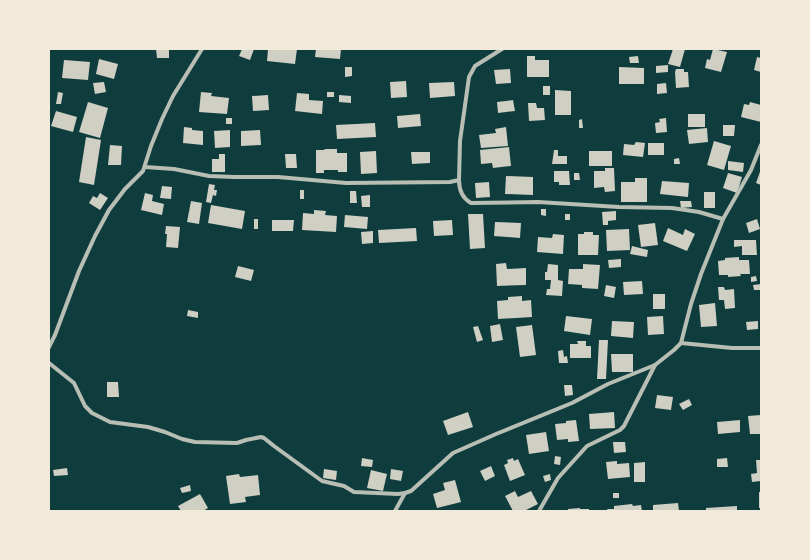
<svg xmlns="http://www.w3.org/2000/svg" width="810" height="560" font-family="Inter,sans-serif">
  <style>
    .building { fill: #cfcfc3 }
    .lines { fill: none; stroke-linecap: round; stroke-linejoin: round }
    .minor { stroke: #b8beb3; stroke-width: 4 }
  </style>
  <rect width="100%" height="100%" fill="#0f3d3e"/>
  <!-- building -->
  <g class="building">
    <path d="M 156,49 L 169,49 L 169,58 L 157,58 Z"/>
    <path d="M 242,49 L 254,49 L 250,60 L 239,56 Z"/>
    <path d="M 268,49 L 297,49 L 295,64 L 267,61 Z"/>
    <path d="M 316,49 L 341,49 L 340,59 L 315,57 Z"/>
    <path d="M 673,49 L 685,49 L 680,67 L 668,64 Z"/>
    <path d="M 713,49 L 727,52 L 721,72 L 705,68 L 707,59 L 710,60 Z"/>
    <path d="M 527,56 L 535,56 L 535,60 L 549,60 L 549,77 L 527,77 Z"/>
    <path d="M 638,56 L 639,63 L 630,63 L 629,57 Z"/>
    <path d="M 757,57 L 761,58 L 761,72 L 754,70 Z"/>
    <path d="M 99,59 L 118,64 L 114,79 L 96,74 Z"/>
    <path d="M 64,60 L 90,62 L 88,80 L 62,78 Z"/>
    <path d="M 668,65 L 668,72 L 656,73 L 656,66 Z"/>
    <path d="M 345,67 L 352,67 L 352,76 L 345,77 Z"/>
    <path d="M 619,67 L 644,68 L 644,84 L 619,84 Z"/>
    <path d="M 510,69 L 511,83 L 496,84 L 494,70 Z"/>
    <path d="M 676,69 L 684,69 L 684,72 L 688,72 L 689,87 L 676,88 L 675,72 Z"/>
    <path d="M 406,81 L 407,97 L 391,98 L 390,82 Z"/>
    <path d="M 104,82 L 106,92 L 95,94 L 93,83 Z"/>
    <path d="M 454,82 L 455,96 L 430,98 L 429,83 Z"/>
    <path d="M 666,83 L 667,93 L 657,94 L 657,84 Z"/>
    <rect x="543" y="86" width="7" height="9"/>
    <path d="M 555,90 L 571,91 L 571,115 L 555,115 Z"/>
    <path d="M 58,92 L 63,93 L 61,104 L 56,104 Z"/>
    <path d="M 201,92 L 212,93 L 211,96 L 229,98 L 227,114 L 199,112 Z"/>
    <rect x="327" y="92" width="7" height="5"/>
    <path d="M 297,93 L 309,94 L 309,100 L 323,101 L 322,114 L 295,111 Z"/>
    <path d="M 268,95 L 269,110 L 253,111 L 252,96 Z"/>
    <path d="M 339,95 L 351,96 L 351,103 L 339,102 Z"/>
    <path d="M 513,100 L 515,111 L 498,113 L 497,102 Z"/>
    <path d="M 88,102 L 108,108 L 100,138 L 79,132 Z"/>
    <path d="M 750,102 L 761,105 L 761,122 L 741,117 L 744,104 L 749,105 Z"/>
    <path d="M 528,103 L 536,103 L 537,108 L 544,108 L 545,120 L 529,121 Z"/>
    <path d="M 56,111 L 77,117 L 73,132 L 51,126 Z"/>
    <path d="M 420,114 L 421,126 L 398,128 L 397,116 Z"/>
    <rect x="688" y="114" width="17" height="13"/>
    <rect x="226" y="118" width="6" height="6"/>
    <path d="M 666,118 L 667,132 L 656,133 L 655,123 L 660,122 L 659,119 Z"/>
    <path d="M 582,119 L 583,128 L 579,128 L 579,120 Z"/>
    <path d="M 375,123 L 376,137 L 337,139 L 336,125 Z"/>
    <path d="M 723,125 L 735,125 L 734,136 L 723,136 Z"/>
    <path d="M 184,127 L 192,128 L 192,130 L 203,131 L 203,145 L 183,143 Z"/>
    <path d="M 506,127 L 508,146 L 481,148 L 479,135 L 496,133 L 495,129 Z"/>
    <path d="M 707,128 L 708,142 L 689,144 L 687,130 Z"/>
    <path d="M 230,130 L 230,147 L 215,148 L 214,131 Z"/>
    <path d="M 260,130 L 261,145 L 241,146 L 241,131 Z"/>
    <path d="M 86,137 L 101,140 L 94,185 L 79,182 Z"/>
    <path d="M 714,141 L 731,146 L 724,170 L 707,165 Z"/>
    <path d="M 636,142 L 645,143 L 643,157 L 623,155 L 624,144 L 634,145 Z"/>
    <rect x="648" y="143" width="16" height="12"/>
    <path d="M 110,145 L 122,146 L 121,165 L 108,165 Z"/>
    <path d="M 509,147 L 511,166 L 493,168 L 492,163 L 481,164 L 480,150 Z"/>
    <path d="M 324,149 L 337,149 L 337,153 L 347,153 L 347,172 L 338,172 L 338,170 L 324,170 L 324,173 L 316,173 L 316,150 L 325,150 Z"/>
    <path d="M 554,150 L 558,150 L 558,156 L 567,156 L 567,164 L 552,164 Z"/>
    <path d="M 376,151 L 377,173 L 361,174 L 360,152 Z"/>
    <rect x="589" y="151" width="23" height="15"/>
    <path d="M 411,152 L 430,152 L 430,163 L 412,164 Z"/>
    <path d="M 219,154 L 225,154 L 225,172 L 212,172 L 212,159 L 219,159 Z"/>
    <path d="M 285,154 L 296,154 L 297,168 L 286,168 Z"/>
    <path d="M 679,158 L 680,164 L 674,164 L 674,159 Z"/>
    <path d="M 728,161 L 744,163 L 743,172 L 728,170 Z"/>
    <path d="M 605,168 L 614,168 L 615,191 L 605,192 L 604,187 L 594,188 L 594,171 L 605,171 Z"/>
    <path d="M 761,169 L 761,185 L 756,183 Z"/>
    <path d="M 554,171 L 569,171 L 570,185 L 559,185 L 559,182 L 554,182 Z"/>
    <path d="M 574,173 L 579,173 L 580,180 L 574,180 Z"/>
    <path d="M 728,173 L 742,177 L 737,193 L 723,188 Z"/>
    <path d="M 506,176 L 533,177 L 533,195 L 505,194 Z"/>
    <path d="M 635,178 L 647,178 L 647,202 L 621,202 L 621,182 L 635,182 Z"/>
    <path d="M 662,181 L 689,183 L 688,197 L 660,194 Z"/>
    <path d="M 489,182 L 490,197 L 476,198 L 475,183 Z"/>
    <path d="M 209,184 L 215,185 L 214,190 L 217,190 L 216,196 L 213,195 L 211,203 L 206,202 Z"/>
    <path d="M 162,186 L 172,187 L 171,199 L 160,198 Z"/>
    <rect x="300" y="190" width="4" height="9"/>
    <path d="M 350,191 L 356,191 L 357,203 L 350,203 Z"/>
    <rect x="704" y="192" width="11" height="16"/>
    <path d="M 100,193 L 108,198 L 100,210 L 89,203 L 93,196 L 97,198 Z"/>
    <path d="M 145,193 L 153,195 L 152,201 L 164,204 L 162,215 L 141,210 Z"/>
    <path d="M 370,195 L 370,207 L 362,207 L 361,196 Z"/>
    <path d="M 191,201 L 202,203 L 199,224 L 187,222 Z"/>
    <path d="M 680,201 L 691,201 L 692,207 L 681,208 Z"/>
    <path d="M 211,205 L 245,211 L 242,229 L 208,223 Z"/>
    <path d="M 541,209 L 546,209 L 546,216 L 541,215 Z"/>
    <path d="M 314,210 L 326,211 L 325,215 L 337,216 L 336,232 L 302,230 L 303,213 L 314,214 Z"/>
    <path d="M 616,211 L 616,220 L 608,221 L 608,225 L 603,225 L 602,212 Z"/>
    <path d="M 468,214 L 483,214 L 485,248 L 470,249 Z"/>
    <rect x="565" y="214" width="5" height="6"/>
    <path d="M 345,215 L 368,217 L 367,229 L 344,227 Z"/>
    <rect x="254" y="219" width="4" height="10"/>
    <path d="M 757,219 L 760,229 L 749,233 L 746,223 Z"/>
    <path d="M 272,220 L 294,220 L 293,231 L 272,231 Z"/>
    <path d="M 452,220 L 453,235 L 434,236 L 433,221 Z"/>
    <path d="M 495,222 L 521,223 L 520,238 L 494,236 Z"/>
    <path d="M 655,223 L 658,245 L 641,247 L 638,225 Z"/>
    <path d="M 166,226 L 180,227 L 178,248 L 166,247 L 167,234 L 165,234 Z"/>
    <path d="M 416,228 L 417,241 L 379,243 L 378,230 Z"/>
    <path d="M 668,228 L 683,235 L 685,229 L 695,234 L 687,251 L 663,241 Z"/>
    <path d="M 629,229 L 630,250 L 607,251 L 606,230 Z"/>
    <path d="M 373,231 L 373,243 L 362,244 L 361,232 Z"/>
    <path d="M 584,232 L 593,232 L 593,235 L 599,235 L 598,255 L 578,255 L 578,234 L 584,234 Z"/>
    <path d="M 553,234 L 564,235 L 563,254 L 537,252 L 538,237 L 552,238 Z"/>
    <path d="M 734,240 L 756,240 L 757,255 L 742,255 L 742,246 L 734,247 Z"/>
    <path d="M 632,246 L 648,250 L 647,257 L 630,254 Z"/>
    <path d="M 739,257 L 739,260 L 749,260 L 750,274 L 740,274 L 741,276 L 728,277 L 728,275 L 719,275 L 718,261 L 725,260 L 725,258 Z"/>
    <path d="M 621,259 L 621,267 L 609,268 L 608,260 Z"/>
    <path d="M 506,263 L 507,269 L 526,268 L 526,285 L 497,286 L 496,264 Z"/>
    <path d="M 548,264 L 558,265 L 558,280 L 563,281 L 562,296 L 546,295 L 547,289 L 550,289 L 551,280 L 545,280 L 545,272 L 547,272 Z"/>
    <path d="M 583,264 L 600,265 L 598,289 L 582,288 L 582,285 L 568,284 L 569,269 L 583,269 Z"/>
    <path d="M 238,266 L 254,270 L 251,281 L 235,277 Z"/>
    <path d="M 756,276 L 757,281 L 751,282 L 751,277 Z"/>
    <path d="M 642,281 L 643,294 L 624,295 L 623,282 Z"/>
    <path d="M 761,284 L 761,290 L 754,290 L 753,285 Z"/>
    <path d="M 606,285 L 616,287 L 614,298 L 604,296 Z"/>
    <path d="M 718,287 L 724,287 L 725,290 L 734,289 L 735,308 L 725,309 L 724,300 L 719,300 Z"/>
    <rect x="653" y="294" width="12" height="15"/>
    <path d="M 522,296 L 522,301 L 531,300 L 532,317 L 498,319 L 497,301 L 508,300 L 508,297 Z"/>
    <path d="M 715,303 L 717,326 L 701,327 L 699,305 Z"/>
    <path d="M 188,310 L 198,312 L 198,318 L 187,316 Z"/>
    <path d="M 566,316 L 592,319 L 590,335 L 564,331 Z"/>
    <path d="M 663,316 L 664,334 L 648,335 L 647,317 Z"/>
    <path d="M 612,321 L 634,322 L 633,338 L 611,336 Z"/>
    <path d="M 758,321 L 758,329 L 747,330 L 746,322 Z"/>
    <path d="M 500,324 L 503,340 L 492,342 L 490,326 Z"/>
    <path d="M 532,325 L 536,355 L 520,357 L 516,327 Z"/>
    <path d="M 478,326 L 483,340 L 477,342 L 473,327 Z"/>
    <path d="M 599,340 L 608,340 L 606,379 L 597,379 Z"/>
    <path d="M 577,341 L 586,341 L 586,346 L 591,346 L 591,358 L 570,358 L 570,344 L 578,344 Z"/>
    <path d="M 563,350 L 564,357 L 567,356 L 568,363 L 559,363 L 558,351 Z"/>
    <path d="M 611,354 L 633,354 L 633,372 L 612,372 Z"/>
    <path d="M 107,382 L 118,382 L 119,397 L 107,397 Z"/>
    <path d="M 564,385 L 572,385 L 573,395 L 565,396 Z"/>
    <path d="M 657,395 L 673,397 L 671,410 L 655,408 Z"/>
    <path d="M 689,399 L 692,405 L 683,410 L 679,404 Z"/>
    <path d="M 468,412 L 473,427 L 448,435 L 443,421 Z"/>
    <path d="M 614,412 L 615,428 L 590,429 L 589,414 Z"/>
    <path d="M 761,415 L 761,434 L 750,434 L 748,416 Z"/>
    <path d="M 576,420 L 579,441 L 568,442 L 568,439 L 557,440 L 555,424 L 566,423 L 566,421 Z"/>
    <path d="M 740,420 L 740,432 L 718,434 L 717,422 Z"/>
    <path d="M 546,432 L 549,451 L 529,454 L 526,435 Z"/>
    <path d="M 613,442 L 625,442 L 626,452 L 614,453 Z"/>
    <path d="M 555,456 L 561,457 L 560,465 L 554,464 Z"/>
    <path d="M 362,458 L 373,460 L 372,467 L 361,466 Z"/>
    <path d="M 513,458 L 514,461 L 518,459 L 525,475 L 510,481 L 504,465 L 508,463 L 507,460 Z"/>
    <path d="M 727,458 L 728,467 L 717,467 L 717,459 Z"/>
    <path d="M 756,460 L 761,460 L 761,481 L 752,482 L 751,474 L 757,473 Z"/>
    <path d="M 617,461 L 617,464 L 629,463 L 630,477 L 608,479 L 606,462 Z"/>
    <path d="M 645,462 L 645,482 L 634,482 L 634,463 Z"/>
    <path d="M 491,466 L 495,476 L 485,481 L 480,471 Z"/>
    <path d="M 67,468 L 68,475 L 54,476 L 53,470 Z"/>
    <path d="M 324,469 L 337,471 L 336,480 L 323,478 Z"/>
    <path d="M 391,469 L 403,471 L 401,481 L 390,479 Z"/>
    <path d="M 371,470 L 387,474 L 383,491 L 367,488 Z"/>
    <path d="M 239,474 L 240,477 L 258,475 L 260,495 L 245,497 L 246,502 L 230,504 L 226,476 Z"/>
    <path d="M 550,474 L 551,480 L 545,482 L 543,476 Z"/>
    <path d="M 455,480 L 461,502 L 437,508 L 433,494 L 445,490 L 443,483 Z"/>
    <path d="M 190,485 L 191,491 L 182,493 L 180,488 Z"/>
    <path d="M 515,491 L 518,497 L 531,491 L 538,504 L 524,511 L 513,511 L 505,496 Z"/>
    <rect x="759" y="492" width="2" height="16"/>
    <rect x="613" y="493" width="6" height="5"/>
    <path d="M 200,494 L 208,508 L 203,511 L 181,511 L 178,506 Z"/>
    <path d="M 678,503 L 679,511 L 653,511 L 653,505 Z"/>
    <path d="M 632,504 L 633,506 L 641,505 L 642,511 L 608,511 L 607,509 L 614,509 L 614,506 Z"/>
    <path d="M 737,506 L 737,511 L 706,511 L 706,508 Z"/>
    <path d="M 580,508 L 580,509 L 589,509 L 589,511 L 568,511 L 568,509 Z"/>
  </g>
  <g class="lines">
    <!-- minor -->
    <g class="minor">
      <path d="M 145,167 L 174,169 L 209,176 L 234,177 L 278,177 L 346,183 L 450,182 L 459,180 L 460,141 L 469,77 L 475,66 L 502,49"/>
      <path d="M 459,180 C 459,190 462,198 471,203 L 538,202 L 619,207 L 672,208 L 699,212 L 723,219"/>
      <path d="M 681,343 L 732,348 L 761,348"/>
      <path d="M 49,347 L 55,335 L 79,271 L 95,236 L 109,210 L 125,189 L 143,171 L 151,146 L 162,119 L 173,96 L 202,49"/>
      <path d="M 49,363 L 74,383 L 85,406 L 92,413 L 110,422 L 148,427 L 165,432 L 182,439 L 195,442 L 237,443 L 246,440 L 261,437 L 264,438 L 274,446 L 322,481 L 344,486 L 354,492 L 398,494 L 405,493 L 411,491 L 453,453 L 496,434 L 572,403 L 608,384 L 655,365 L 674,350 L 681,343 L 691,304 L 701,274 L 723,219 L 751,170 L 761,145"/>
      <path d="M 395,511 L 405,493"/>
      <path d="M 539,511 L 558,478 L 587,446 L 620,430 L 624,426 L 655,365"/>
    </g>
  </g>
  <!-- border -->
  <rect width="810" height="560" fill="none" stroke="#f1e9da" stroke-width="100"/>
</svg>
